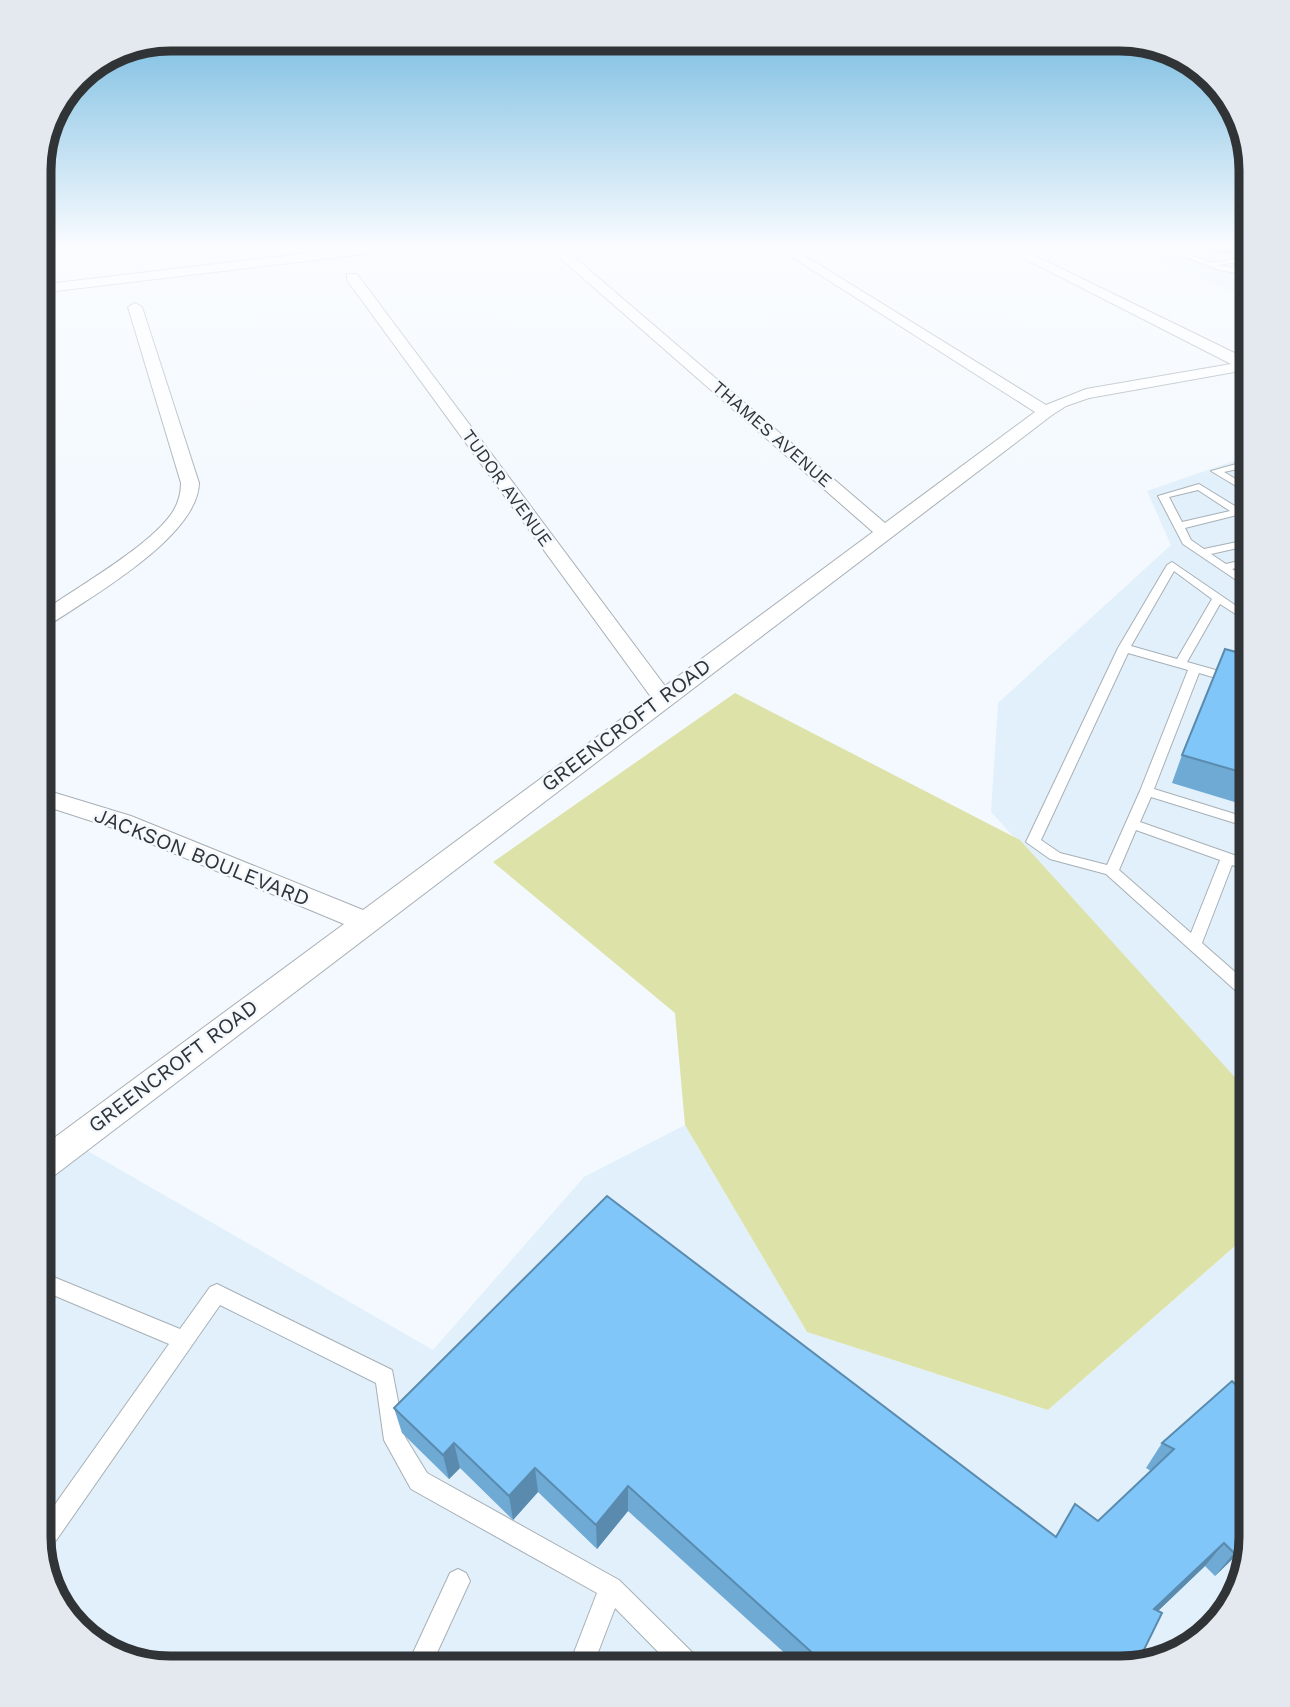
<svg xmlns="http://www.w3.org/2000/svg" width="1290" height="1707" font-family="'Work Sans',sans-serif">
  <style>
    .built { fill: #e1f0fb }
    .green { fill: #dde3a8 }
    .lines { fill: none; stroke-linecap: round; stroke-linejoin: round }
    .service-casing { stroke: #a8b0b5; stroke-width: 2 }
    .minor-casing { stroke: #a8b0b5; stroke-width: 2 }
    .service { fill: #fff; fill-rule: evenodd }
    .minor { fill: #fff; fill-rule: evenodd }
    .wall { fill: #6faad5 }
    .shaded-wall { fill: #5a8bae }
    .building { fill: #81c6f8; stroke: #5a8bae; stroke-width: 2 }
    .labels { text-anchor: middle; stroke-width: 5; stroke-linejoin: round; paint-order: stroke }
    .far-street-label { font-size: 18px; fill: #313436; stroke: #f3f9fe }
    .street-label { font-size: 21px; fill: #313436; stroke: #f3f9fe }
    .rim { fill: none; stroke: #313436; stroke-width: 9 }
  </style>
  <rect width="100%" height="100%" fill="#f3f9fe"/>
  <!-- built -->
  <g class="built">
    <path d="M 1132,246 L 1251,246 L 1251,300 L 1236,293 Z"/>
    <path d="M 1251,455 L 1251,1096 L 991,812 L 998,703 L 1171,545 L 1147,491 Z"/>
    <path d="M 685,1125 L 807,1332 L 1048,1410 L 1251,1232 L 1251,1538 L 1234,1603 L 1193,1647 L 1121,1668 L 169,1668 L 104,1651 L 60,1610 L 39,1537 L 39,1168 L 72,1142 L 433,1350 L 584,1177 Z"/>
  </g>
  <!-- green -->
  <path class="green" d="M 735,693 L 1020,840 L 1251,1095 L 1251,1232 L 1048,1410 L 807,1332 L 685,1125 L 675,1013 L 493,862 Z"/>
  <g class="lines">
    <!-- service casing -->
    <g class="service-casing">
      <g id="service">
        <path d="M 1158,246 L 1166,246 L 1211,263 L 1251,256 L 1251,260 L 1218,265 L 1251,271 L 1251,275 L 1219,270 Z"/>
        <path d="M 1251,460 L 1251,466 L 1224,472 L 1251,488 L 1251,495 L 1211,471 Z"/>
        <path d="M 1199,484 L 1251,516 L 1251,523 L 1237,515 L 1185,528 L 1191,540 L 1204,549 L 1251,539 L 1251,545 L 1211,554 L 1226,564 L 1251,558 L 1251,564 L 1232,569 L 1251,582 L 1251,590 L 1183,544 L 1158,496 ZM 1198,490 L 1230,511 L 1182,522 L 1169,497 Z"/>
        <path d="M 1172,562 L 1251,616 L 1251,624 L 1220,604 L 1187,662 L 1237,676 L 1239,679 L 1233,683 L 1199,673 L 1154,789 L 1251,819 L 1251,828 L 1151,797 L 1140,822 L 1251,861 L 1251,871 L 1232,865 L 1202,943 L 1251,986 L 1251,1001 L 1245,999 L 1106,874 L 1050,859 L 1026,842 L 1118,648 L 1167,565 ZM 1174,571 L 1212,599 L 1177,659 L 1131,646 ZM 1128,653 L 1188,670 L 1140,791 L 1107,865 L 1060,853 L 1041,840 ZM 1136,830 L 1220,860 L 1191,933 L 1119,870 Z"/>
        <path d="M 39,1271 L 180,1329 L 210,1287 L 217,1284 L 392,1370 L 405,1437 L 427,1473 L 619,1580 L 699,1659 L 702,1668 L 674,1668 L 615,1608 L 592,1668 L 568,1668 L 597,1593 L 411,1489 L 384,1440 L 376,1383 L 220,1305 L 48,1552 L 43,1554 L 38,1537 L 39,1527 L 169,1344 L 39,1289 Z"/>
        <path d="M 458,1569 L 466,1573 L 470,1581 L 430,1668 L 406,1668 L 450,1573 Z"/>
      </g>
    </g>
    <!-- minor casing -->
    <g class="minor-casing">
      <g id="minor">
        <path d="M 369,246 L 404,246 L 398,250 L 39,293 L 39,285 Z"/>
        <path d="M 775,246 L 789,246 L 1046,405 L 1086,389 L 1231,364 L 1000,246 L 1015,246 L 1251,361 L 1251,369 L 1089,398 L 1066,406 L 1052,415 L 51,1178 L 39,1182 L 39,1149 L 344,924 L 113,828 L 39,804 L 39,788 L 131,816 L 363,910 L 651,697 L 347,280 L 347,274 L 357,274 L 665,686 L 873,532 L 559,257 L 559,251 L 567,251 L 885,523 L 1035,412 Z"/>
        <path d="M 135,303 L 142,307 L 199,483 C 198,537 89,598 46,627 L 39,629 L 39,614 C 74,589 149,547 172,513 C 178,504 181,494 181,483 L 128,307 Z"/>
      </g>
    </g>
    <!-- service -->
    <use href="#service" class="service"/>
    <!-- minor -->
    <use href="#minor" class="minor"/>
  </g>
  <!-- wall -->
  <g class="wall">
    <path d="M 1202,246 L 1251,246 L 1224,255 Z"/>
    <path d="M 1251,450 L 1251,484 L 1237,475 L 1245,451 Z"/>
    <path d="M 1251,656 L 1251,807 L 1172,783 L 1182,755 Z"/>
    <path d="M 1232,1381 L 1251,1538 L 1250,1542 L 1215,1576 L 1205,1566 L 1158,1611 L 1121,1668 L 801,1668 L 628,1511 L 597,1549 L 538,1492 L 513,1520 L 460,1468 L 449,1479 L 402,1433 L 394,1408 L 1056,1537 L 1098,1521 L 1151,1471 L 1146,1468 L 1162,1443 Z"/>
  </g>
  <!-- shaded-wall -->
  <g class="shaded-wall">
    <path d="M 1227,246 L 1251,246 L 1251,251 L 1224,255 Z"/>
    <path d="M 454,1443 L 460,1468 L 449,1479 L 443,1455 Z"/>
    <path d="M 535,1468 L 538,1492 L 513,1520 L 509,1496 Z"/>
    <path d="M 628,1486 L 628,1511 L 597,1549 L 596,1525 Z"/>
    <path d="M 1251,1536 L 1250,1542 L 1215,1576 L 1234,1553 Z"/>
    <path d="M 1224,1543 L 1205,1566 L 1137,1631 L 1154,1609 Z"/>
  </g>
  <!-- building -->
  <g class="building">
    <path d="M 1251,450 L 1251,455 L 1245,451 Z"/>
    <path d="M 1225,649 L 1251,656 L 1251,775 L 1182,755 Z"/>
    <path d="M 607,1196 L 1056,1537 L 1075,1504 L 1098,1521 L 1174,1449 L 1162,1443 L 1232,1381 L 1237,1386 L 1251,1374 L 1251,1536 L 1234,1553 L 1224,1543 L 1154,1609 L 1162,1613 L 1137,1664 L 1121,1668 L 829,1668 L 628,1486 L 596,1525 L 535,1468 L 509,1496 L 454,1443 L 443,1455 L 394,1408 Z"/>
  </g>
  <!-- sky -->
  <linearGradient id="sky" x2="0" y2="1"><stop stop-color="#6cb6de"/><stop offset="0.51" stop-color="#fafcff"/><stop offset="1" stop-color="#fafcff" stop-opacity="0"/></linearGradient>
  <rect width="1290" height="485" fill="url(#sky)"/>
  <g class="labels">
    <!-- far-street labels -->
    <g class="far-street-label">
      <text transform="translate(772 434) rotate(41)" y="6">THAMES AVENUE</text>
      <text transform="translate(507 488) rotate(54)" y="6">TUDOR AVENUE</text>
    </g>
    <!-- street labels -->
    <g class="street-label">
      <text transform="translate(626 725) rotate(-37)" y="7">GREENCROFT ROAD</text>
      <text transform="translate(202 857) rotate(22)" y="7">JACKSON BOULEVARD</text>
      <text transform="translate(173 1066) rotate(-37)" y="7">GREENCROFT ROAD</text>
    </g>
  </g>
  <!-- crop -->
  <path d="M0 0H1290V1707H0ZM170 51H1120A119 119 0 0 1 1239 170V1537A119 119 0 0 1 1120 1656H170A119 119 0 0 1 51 1537V170A119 119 0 0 1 170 51Z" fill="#e3e9ee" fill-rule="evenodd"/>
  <path class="rim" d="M170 51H1120A119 119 0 0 1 1239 170V1537A119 119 0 0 1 1120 1656H170A119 119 0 0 1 51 1537V170A119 119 0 0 1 170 51Z"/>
</svg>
